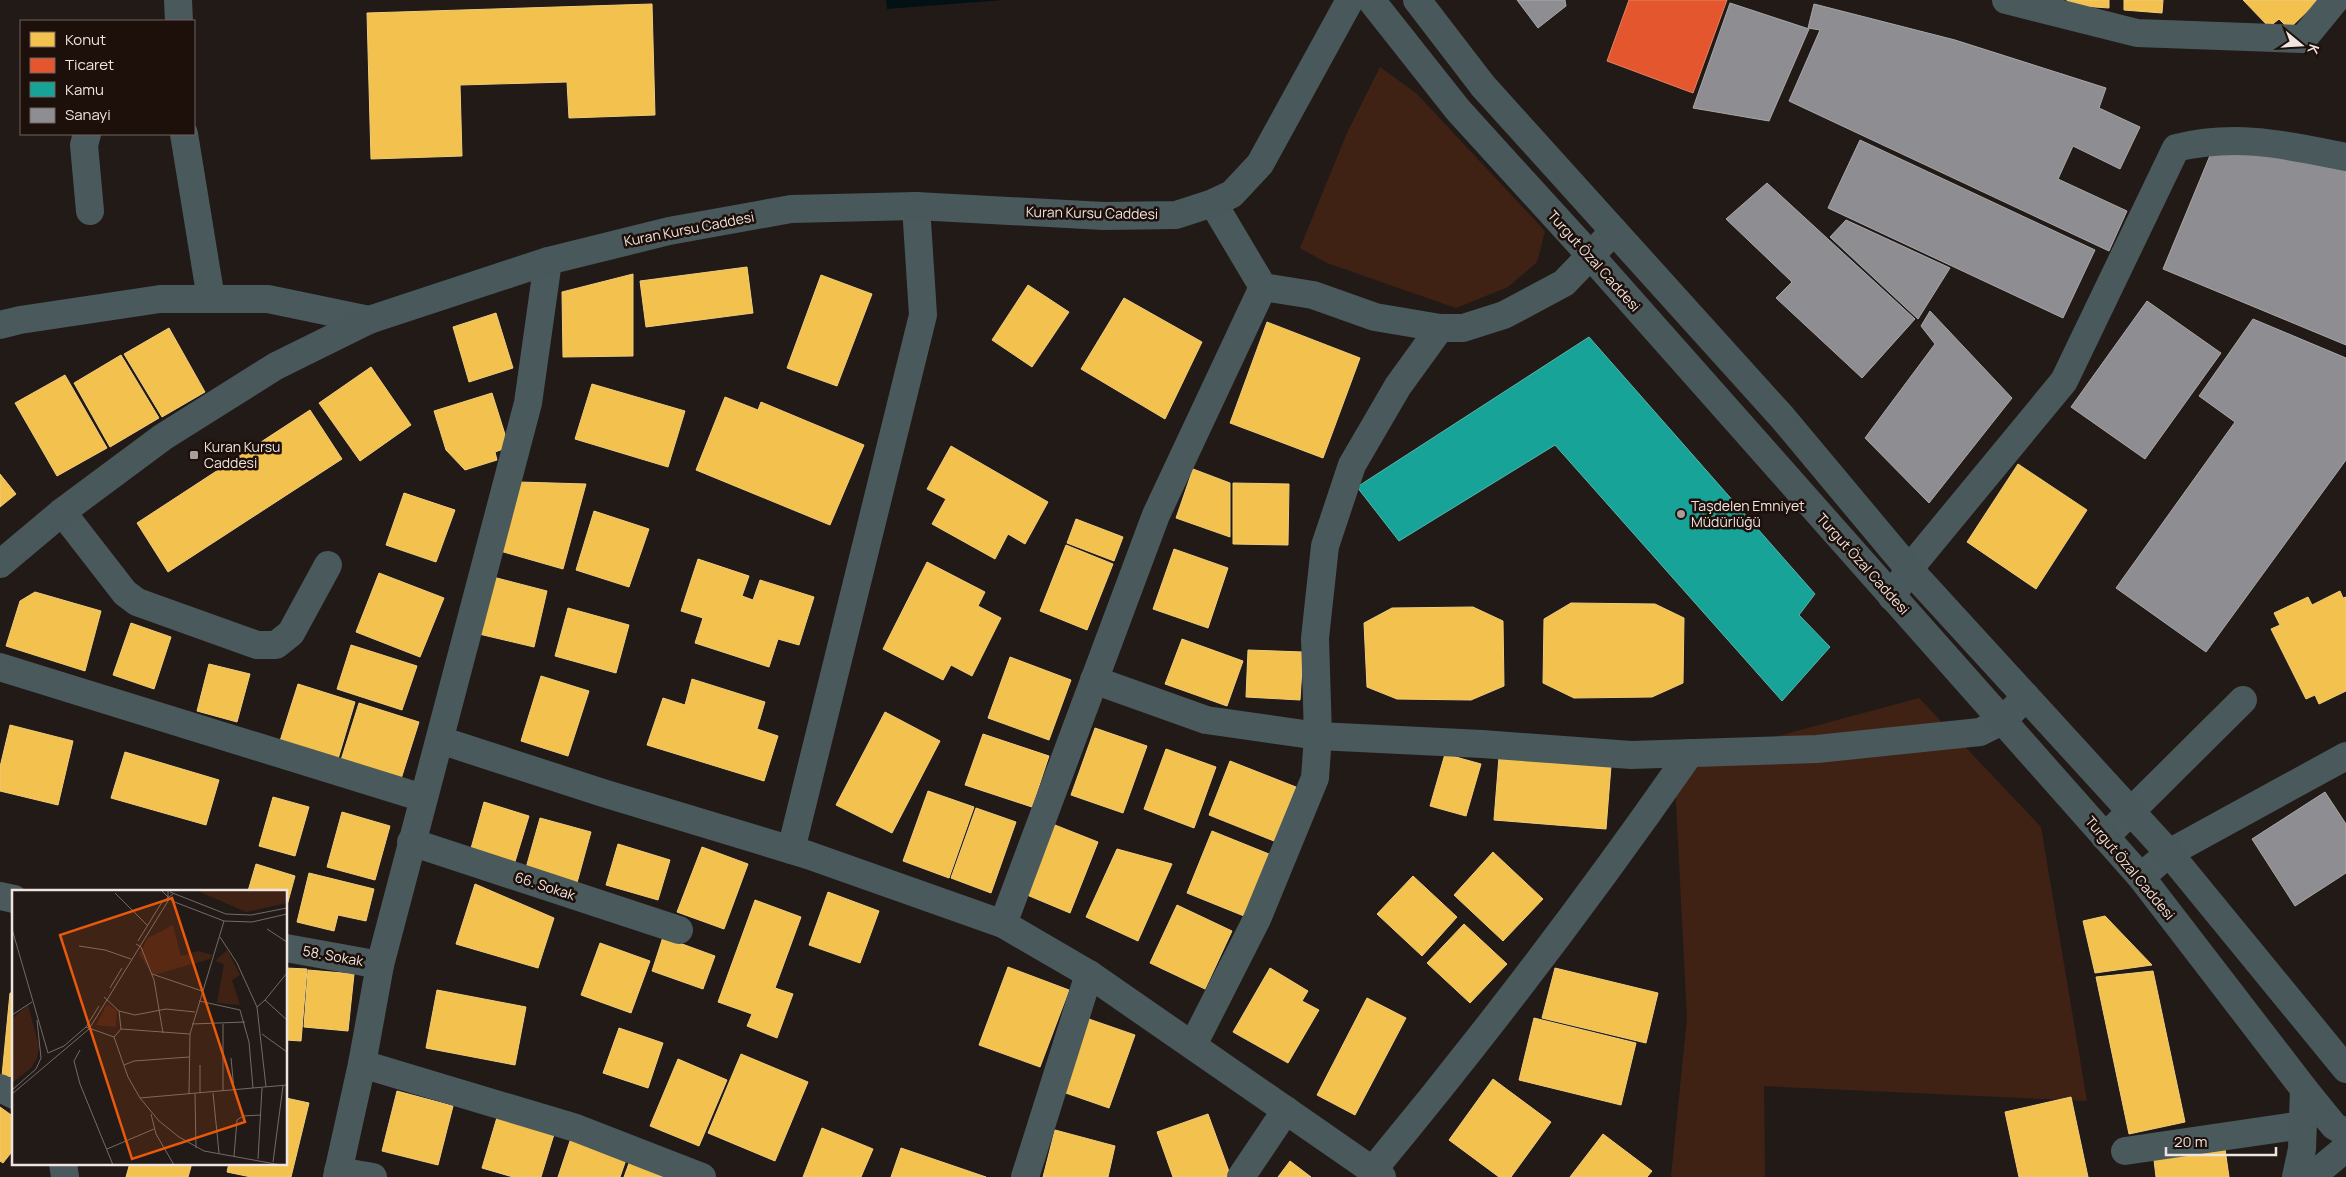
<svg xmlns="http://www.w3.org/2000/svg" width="2346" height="1177" font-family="Manrope,sans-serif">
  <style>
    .green { fill: #402215 }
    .water { fill: #031115 }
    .homes { fill: #f2c14e; stroke: #f1cc7a }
    .shops { fill: #e4572e; stroke: #e78163 }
    .public { fill: #17a398; stroke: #58b6ae }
    .industry { fill: #8d8d92; stroke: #aaa7a9 }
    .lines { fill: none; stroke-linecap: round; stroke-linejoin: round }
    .minor { stroke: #4a595c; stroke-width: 28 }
    .major { stroke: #49585b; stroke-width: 28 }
    .poi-dot { fill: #a79d9a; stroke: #1d0f09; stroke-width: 2 }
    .labels { text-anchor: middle; stroke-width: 5; stroke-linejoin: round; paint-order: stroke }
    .street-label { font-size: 14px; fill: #efe4e0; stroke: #1d0f09 }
    .poi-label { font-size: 14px; fill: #efe4e0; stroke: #1d0f09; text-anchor: start }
    .inset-road { fill: none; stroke: #746b67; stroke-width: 1 }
    .view { fill: #e8590c; fill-opacity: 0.15; stroke: #e8590c; stroke-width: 2.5 }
    .inset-edge { fill: none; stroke: #efe4e0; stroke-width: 2.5 }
  </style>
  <rect width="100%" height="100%" fill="#221a17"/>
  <!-- green -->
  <g class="green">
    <path d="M 1380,67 L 1416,93 L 1545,231 L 1537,262 L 1508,287 L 1456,308 L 1327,263 L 1300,248 L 1347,133 Z"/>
    <path d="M 1919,698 L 2041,827 L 2087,1101 L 1764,1086 L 1765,1177 L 1671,1177 L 1687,1018 L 1674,764 Z"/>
  </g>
  <!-- water -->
  <path class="water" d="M 886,0 L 1004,0 L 887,9 Z"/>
  <!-- homes -->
  <g class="homes">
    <path d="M 2067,0 L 2109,0 L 2109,8 L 2067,5 Z"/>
    <path d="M 2124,0 L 2163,0 L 2162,13 L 2124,10 Z"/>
    <path d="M 2243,0 L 2319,0 L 2289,29 L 2279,19 L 2269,27 Z"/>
    <path d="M 652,4 L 655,115 L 569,118 L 567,82 L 460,85 L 462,156 L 371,159 L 367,13 Z"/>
    <path d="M 747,267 L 753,313 L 646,327 L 640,281 Z"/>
    <path d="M 633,274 L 633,356 L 563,357 L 562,292 Z"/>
    <path d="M 821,275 L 872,294 L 837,386 L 787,368 Z"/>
    <path d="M 1028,285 L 1069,312 L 1032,367 L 992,340 Z"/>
    <path d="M 1124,298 L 1202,342 L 1165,419 L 1081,369 Z"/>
    <path d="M 496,313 L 513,368 L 469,382 L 453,327 Z"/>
    <path d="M 1267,322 L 1360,358 L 1323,458 L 1230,423 Z"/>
    <path d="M 169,328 L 205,392 L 162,417 L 124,354 Z"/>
    <path d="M 121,355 L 159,418 L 110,447 L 74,383 Z"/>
    <path d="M 371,367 L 411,425 L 360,461 L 319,403 Z"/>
    <path d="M 65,375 L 107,448 L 57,476 L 15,403 Z"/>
    <path d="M 592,384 L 685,411 L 668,467 L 575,439 Z"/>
    <path d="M 492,393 L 509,447 L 495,452 L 497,460 L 465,470 L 446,450 L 434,411 Z"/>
    <path d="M 725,397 L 758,410 L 761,402 L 864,445 L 830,525 L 696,470 Z"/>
    <path d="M 310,410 L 342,459 L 168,572 L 137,523 Z"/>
    <path d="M 951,446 L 1048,502 L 1025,544 L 1008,534 L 995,559 L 932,524 L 946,499 L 927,489 Z"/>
    <path d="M 2018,464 L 2087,510 L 2036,589 L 1967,542 Z"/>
    <path d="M 1193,469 L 1230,483 L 1230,537 L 1176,518 Z"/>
    <path d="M 0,474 L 16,494 L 0,507 Z"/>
    <path d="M 519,482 L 586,484 L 563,569 L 500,551 Z"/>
    <path d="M 1233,483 L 1289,484 L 1288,545 L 1233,544 Z"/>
    <path d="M 404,493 L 455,510 L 436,562 L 386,545 Z"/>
    <path d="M 594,511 L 649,529 L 629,587 L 576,570 Z"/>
    <path d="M 1076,519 L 1123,537 L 1114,561 L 1067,543 Z"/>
    <path d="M 1066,545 L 1113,564 L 1087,630 L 1040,611 Z"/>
    <path d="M 1174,549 L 1228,568 L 1208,628 L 1153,609 Z"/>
    <path d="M 698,559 L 749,576 L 742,596 L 753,600 L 760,580 L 814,597 L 799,645 L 778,639 L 769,667 L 695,643 L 703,618 L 681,611 Z"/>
    <path d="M 927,562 L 985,592 L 978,606 L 1001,618 L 972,676 L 951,665 L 943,680 L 883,649 Z"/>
    <path d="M 379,573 L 444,598 L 420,657 L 356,632 Z"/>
    <path d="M 493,577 L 547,591 L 534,647 L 479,634 Z"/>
    <path d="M 2340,591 L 2343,598 L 2346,597 L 2346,691 L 2319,704 L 2315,695 L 2306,699 L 2271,629 L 2280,625 L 2274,613 L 2308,597 L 2312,605 Z"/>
    <path d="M 35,592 L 101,611 L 85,671 L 6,646 L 20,601 Z"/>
    <path d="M 1571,603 L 1655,604 L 1684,618 L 1683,683 L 1652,697 L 1574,698 L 1543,683 L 1544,619 Z"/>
    <path d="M 1473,607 L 1503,621 L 1504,686 L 1471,700 L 1397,699 L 1367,687 L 1364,623 L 1392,608 Z"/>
    <path d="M 568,608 L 629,625 L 616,673 L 555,656 Z"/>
    <path d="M 131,623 L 171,637 L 154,689 L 113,675 Z"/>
    <path d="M 1182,639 L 1243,661 L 1227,706 L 1165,684 Z"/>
    <path d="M 351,645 L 417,666 L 402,710 L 337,689 Z"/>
    <path d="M 1248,650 L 1303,652 L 1300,700 L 1246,697 Z"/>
    <path d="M 1010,657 L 1071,680 L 1049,740 L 988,718 Z"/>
    <path d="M 209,664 L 250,674 L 237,722 L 197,711 Z"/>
    <path d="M 541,676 L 589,691 L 568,756 L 521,741 Z"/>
    <path d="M 692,679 L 765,702 L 757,729 L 778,736 L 764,781 L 647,745 L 663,698 L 685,705 Z"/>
    <path d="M 298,684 L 355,702 L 338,759 L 280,741 Z"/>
    <path d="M 359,703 L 419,722 L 401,779 L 341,760 Z"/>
    <path d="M 885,712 L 940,741 L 892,833 L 836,805 Z"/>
    <path d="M 10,725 L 73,741 L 58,805 L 0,791 L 0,767 Z"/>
    <path d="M 1095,728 L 1147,746 L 1123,813 L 1071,795 Z"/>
    <path d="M 983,734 L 1049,756 L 1032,807 L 965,785 Z"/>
    <path d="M 1166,749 L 1216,767 L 1194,828 L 1144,809 Z"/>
    <path d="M 125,752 L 219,780 L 206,825 L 111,798 Z"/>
    <path d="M 1445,754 L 1481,764 L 1466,816 L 1430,806 Z"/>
    <path d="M 1499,757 L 1611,766 L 1606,829 L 1494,820 Z"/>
    <path d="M 1230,761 L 1296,787 L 1274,841 L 1209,815 Z"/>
    <path d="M 928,791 L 974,807 L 949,878 L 903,861 Z"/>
    <path d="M 273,797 L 309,807 L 295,856 L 259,846 Z"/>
    <path d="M 484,802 L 529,816 L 514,865 L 470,852 Z"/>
    <path d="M 976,808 L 1016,822 L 991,893 L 951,878 Z"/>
    <path d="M 342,812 L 390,826 L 375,880 L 327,867 Z"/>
    <path d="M 540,818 L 591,832 L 575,890 L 524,875 Z"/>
    <path d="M 1055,825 L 1098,842 L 1070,913 L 1027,895 Z"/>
    <path d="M 1212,831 L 1269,854 L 1244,916 L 1187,893 Z"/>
    <path d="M 618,844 L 670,860 L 658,900 L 606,885 Z"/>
    <path d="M 702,847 L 748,864 L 724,929 L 677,912 Z"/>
    <path d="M 1117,849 L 1172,864 L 1138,941 L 1086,917 Z"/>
    <path d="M 1493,852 L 1543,899 L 1503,941 L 1454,895 Z"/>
    <path d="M 256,864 L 295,876 L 286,909 L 286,891 L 248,891 Z"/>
    <path d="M 309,873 L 374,889 L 366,921 L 338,915 L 334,931 L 297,922 Z"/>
    <path d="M 1413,876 L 1457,917 L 1422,956 L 1377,914 Z"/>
    <path d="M 475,884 L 554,918 L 538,968 L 456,944 Z"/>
    <path d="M 828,892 L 879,911 L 860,963 L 809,945 Z"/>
    <path d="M 755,900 L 801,917 L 775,988 L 793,994 L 777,1038 L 747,1026 L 752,1014 L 718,1002 Z"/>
    <path d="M 1177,905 L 1232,931 L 1205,989 L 1150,963 Z"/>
    <path d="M 2105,916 L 2152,965 L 2095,973 L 2083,921 Z"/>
    <path d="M 1464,924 L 1507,964 L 1470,1003 L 1427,963 Z"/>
    <path d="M 663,937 L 715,956 L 703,989 L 652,971 Z"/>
    <path d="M 600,943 L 650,961 L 631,1013 L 581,995 Z"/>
    <path d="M 1008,967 L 1069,990 L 1040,1067 L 979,1045 Z"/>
    <path d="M 286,968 L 307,969 L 301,1041 L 286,1040 Z"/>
    <path d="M 1270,968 L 1308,991 L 1302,1001 L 1319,1010 L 1288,1063 L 1233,1032 Z"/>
    <path d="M 1555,968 L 1658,993 L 1646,1043 L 1542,1018 Z"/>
    <path d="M 308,970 L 354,974 L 348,1031 L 304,1027 Z"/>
    <path d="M 2153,971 L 2185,1122 L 2129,1134 L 2096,977 Z"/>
    <path d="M 437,990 L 526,1007 L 515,1065 L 426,1048 Z"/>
    <path d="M 10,993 L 14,993 L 14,1077 L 2,1076 Z"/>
    <path d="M 1367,998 L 1406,1018 L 1355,1115 L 1317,1095 Z"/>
    <path d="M 1086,1018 L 1135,1035 L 1109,1108 L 1060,1091 Z"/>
    <path d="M 1534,1018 L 1636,1043 L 1621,1105 L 1519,1080 Z"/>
    <path d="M 619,1028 L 663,1043 L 648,1088 L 603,1073 Z"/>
    <path d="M 741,1054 L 808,1082 L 775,1161 L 708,1133 Z"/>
    <path d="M 678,1059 L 727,1080 L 699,1146 L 650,1126 Z"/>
    <path d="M 1493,1079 L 1551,1122 L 1511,1177 L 1499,1177 L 1449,1140 Z"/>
    <path d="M 397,1091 L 453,1106 L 438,1165 L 382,1151 Z"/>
    <path d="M 2071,1097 L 2088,1177 L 2019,1177 L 2005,1112 Z"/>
    <path d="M 286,1098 L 309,1103 L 291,1177 L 251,1177 L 227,1172 L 229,1163 L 286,1163 Z"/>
    <path d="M 0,1107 L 14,1117 L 14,1149 L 3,1163 L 0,1161 Z"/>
    <path d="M 498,1114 L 555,1131 L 541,1177 L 513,1177 L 482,1168 Z"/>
    <path d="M 1208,1114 L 1231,1177 L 1173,1177 L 1157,1132 Z"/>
    <path d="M 822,1128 L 873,1149 L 861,1177 L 803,1177 Z"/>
    <path d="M 1055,1130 L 1115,1146 L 1108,1177 L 1043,1177 Z"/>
    <path d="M 1603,1134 L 1652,1171 L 1647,1177 L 1570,1177 Z"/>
    <path d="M 572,1135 L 628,1154 L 620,1177 L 558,1177 Z"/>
    <path d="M 901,1148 L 986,1177 L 891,1177 Z"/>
    <path d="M 2225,1149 L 2229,1177 L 2156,1177 L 2154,1160 Z"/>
    <path d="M 632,1155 L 688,1177 L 624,1177 Z"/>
    <path d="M 1290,1161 L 1311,1177 L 1278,1177 Z"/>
    <path d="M 130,1163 L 192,1163 L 188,1177 L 126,1177 Z"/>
  </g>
  <!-- shops -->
  <path class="shops" d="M 1629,0 L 1727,0 L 1693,93 L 1607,61 Z"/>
  <!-- public -->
  <path class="public" d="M 1589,337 L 1815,594 L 1799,615 L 1830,647 L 1782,701 L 1555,445 L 1399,541 L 1357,487 Z"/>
  <!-- industry -->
  <g class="industry">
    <path d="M 1517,0 L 1565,0 L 1566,6 L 1538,28 Z"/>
    <path d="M 1730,3 L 1809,29 L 1769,121 L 1693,108 Z"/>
    <path d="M 1814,4 L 1955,40 L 2106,88 L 2099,108 L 2140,127 L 2120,169 L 2073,146 L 2058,179 L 2127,211 L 2109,251 L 1789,101 L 1820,30 L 1808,28 Z"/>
    <path d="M 1860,140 L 2095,250 L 2063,318 L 1828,208 Z"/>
    <path d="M 2216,141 L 2346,166 L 2346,345 L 2163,269 Z"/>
    <path d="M 1767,183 L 1915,319 L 1862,378 L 1776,298 L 1792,282 L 1726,219 Z"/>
    <path d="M 1846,220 L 1950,268 L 1918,319 L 1830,237 Z"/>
    <path d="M 2147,301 L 2221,353 L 2145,459 L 2071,407 Z"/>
    <path d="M 1930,311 L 2012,398 L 1929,503 L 1865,438 L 1935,344 L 1921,326 Z"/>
    <path d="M 2253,319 L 2346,358 L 2346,460 L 2206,652 L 2116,588 L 2235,422 L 2199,396 Z"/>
    <path d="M 2325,792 L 2346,824 L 2346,873 L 2295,906 L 2252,839 Z"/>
  </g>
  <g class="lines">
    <!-- minor -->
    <g class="minor">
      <path d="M 178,0 L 179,21"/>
      <path d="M 2006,0 L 2137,33 L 2303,39 L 2335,0"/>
      <path d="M 87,134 L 84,145 L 90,211"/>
      <path d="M 184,134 L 211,299"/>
      <path d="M 1213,203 L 1263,287"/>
      <path d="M 1263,287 L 1313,295 L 1375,317 L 1440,328 L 1463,328 L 1504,315 L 1564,283 L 1614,231"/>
      <path d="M 0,325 L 20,320 L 160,299 L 268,299 L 369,320"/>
      <path d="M 62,512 L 125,593 L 137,602 L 257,645 L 276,645 L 291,633 L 328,565"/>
      <path d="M 1892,597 L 1909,569 L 2064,381 L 2176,148 C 2237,133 2286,145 2346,157"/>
      <path d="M 0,667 L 423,798"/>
      <path d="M 1094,680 L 1206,720 L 1318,736 L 1482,744 L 1631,755 L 1817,749 L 1980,732 L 2002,721 L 2026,697"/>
      <path d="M 440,740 L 603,793 L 808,855 L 1003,924 L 1156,515 L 1263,287"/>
      <path d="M 2105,837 L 2243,700"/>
      <path d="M 411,842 L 679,930"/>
      <path d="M 791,850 L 923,315 L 916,206"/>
      <path d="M 2141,877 L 2169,853 L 2346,756"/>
      <path d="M 0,896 L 14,899"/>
      <path d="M 1003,924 L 1089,974 L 1382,1177"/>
      <path d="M 286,948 L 380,965"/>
      <path d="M 1193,1045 L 1257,919 L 1315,778 L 1318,736 L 1315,638 L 1325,546 L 1352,465 L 1398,386 L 1440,328"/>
      <path d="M 362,1064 L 576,1128 L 702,1177"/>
      <path d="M 0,1088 L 14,1095"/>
      <path d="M 2125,1151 L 2303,1125"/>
      <path d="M 63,1163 L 65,1177"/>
      <path d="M 1373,1170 C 1484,1036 1590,897 1690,753"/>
      <path d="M 338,1171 L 373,1177"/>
      <path d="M 337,1177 L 362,1064 L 380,965 L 528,403 L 548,261"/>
      <path d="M 1025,1177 L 1089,974"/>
      <path d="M 1241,1177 L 1286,1110"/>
    </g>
    <!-- major -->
    <g class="major">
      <path d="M 1371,0 L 1458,110 L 1590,255 L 2141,877 L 2304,1089 L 2334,1126 L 2346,1133"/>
      <path d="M 1417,0 L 1483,86 L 1782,417 L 1909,569 L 2169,853 L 2346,1069"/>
      <path d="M 0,564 L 62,512 L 163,437 L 276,366 L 369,320 L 548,261 L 669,231 L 791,209 L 916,206 L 1104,216 L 1176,215 L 1213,203 L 1232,194 L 1260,164 L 1350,0"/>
      <path d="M 2296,1177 L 2302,1149 L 2304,1089"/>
      <path d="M 2311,1177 L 2346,1148"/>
    </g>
  </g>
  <!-- markers -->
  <g class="poi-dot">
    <rect x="189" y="450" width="10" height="10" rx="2.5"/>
    <circle cx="1681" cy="514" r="5"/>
  </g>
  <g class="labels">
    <!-- street labels -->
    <g class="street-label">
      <text transform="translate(1092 213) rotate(1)" y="5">Kuran Kursu Caddesi</text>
      <text transform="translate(689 229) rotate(-11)" y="5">Kuran Kursu Caddesi</text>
      <text transform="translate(1594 261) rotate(48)" y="5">Turgut Özal Caddesi</text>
      <text transform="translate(1863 564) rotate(48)" y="5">Turgut Özal Caddesi</text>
      <text transform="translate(2130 868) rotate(50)" y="5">Turgut Özal Caddesi</text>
      <text transform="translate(545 886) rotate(18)" y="5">66. Sokak</text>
      <text transform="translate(333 956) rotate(10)" y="5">58. Sokak</text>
    </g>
    <!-- poi labels -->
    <g class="poi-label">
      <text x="204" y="452">Kuran Kursu<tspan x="204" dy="16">Caddesi</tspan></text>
      <text x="1691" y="511">Taşdelen Emniyet<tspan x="1691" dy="16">Müdürlüğü</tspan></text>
    </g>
  </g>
  <!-- overview -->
  <g transform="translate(12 890)">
    <rect width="275" height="275" fill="#221a17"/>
    <path d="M 184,0 L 275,0 L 275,13 L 234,22 ZM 161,35 L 169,66 L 186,61 L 201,65 L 198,69 L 141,85 L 127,64 L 136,48 ZM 215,60 L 228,85 L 220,90 L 228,115 L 205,113 L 212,74 L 203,71 ZM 95,114 L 105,120 L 104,137 L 84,135 ZM 16,115 L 27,156 L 25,168 L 19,178 L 0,193 L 0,129 Z" fill="#402215"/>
    <path class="inset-road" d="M 149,0 L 160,11 L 212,31 L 240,32 L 275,24M 158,2 L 214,24 L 239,25 L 275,18M 103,3 L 136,36M 0,39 L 36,163M 255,39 L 275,52M 208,47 L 225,73 L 245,117 L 253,110 L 275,130M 126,51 L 150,12 L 161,4M 124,54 L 129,57 L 142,90 L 151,143M 67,56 L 93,60 L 119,69M 140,84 L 190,101M 98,98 L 110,78M 92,107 L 107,121 L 109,139 L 102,147M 253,110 L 275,83M 187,111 L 228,120 L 237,152 L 241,198M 245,117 L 254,197M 107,121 L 123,125 L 154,119 L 183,122M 0,125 L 20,112M 180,134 L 233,132M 74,137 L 102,147 L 116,187 L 128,208 L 147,231 L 167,247 L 192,261 L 269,275M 109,139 L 178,144 L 177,204M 178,144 L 212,31M 250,144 L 275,162M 68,160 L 62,171 L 68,194 L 101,275M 36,163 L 52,156 L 74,137 L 87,116M 219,168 L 222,200M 112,175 L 122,171 L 177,167M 0,200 L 24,179 L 29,168 L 25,130M 211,201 L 211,134M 188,203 L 188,175M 201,203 L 207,263M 0,204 L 77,139 L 156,11 L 156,0M 183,204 L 184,258M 128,208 L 275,195M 139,224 L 144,244 L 162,275M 95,259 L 142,239M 222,266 L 225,230 L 231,226 L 249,225M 246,269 L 250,198M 261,272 L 271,196"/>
    <path class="view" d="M 160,8 L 233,232 L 120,269 L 48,45 Z"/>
    <rect width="275" height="275" class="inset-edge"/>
  </g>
  <!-- legend -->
  <rect x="20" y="20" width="175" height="115" fill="#1d0f09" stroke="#71645f"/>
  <rect x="30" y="32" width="25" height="15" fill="#f2c14e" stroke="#71645f"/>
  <text x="65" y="45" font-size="15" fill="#efe4e0">Konut</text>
  <rect x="30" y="58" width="25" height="15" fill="#e4572e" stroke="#71645f"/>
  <text x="65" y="70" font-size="15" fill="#efe4e0">Ticaret</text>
  <rect x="30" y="82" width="25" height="15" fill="#17a398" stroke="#71645f"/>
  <text x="65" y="95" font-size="15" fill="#efe4e0">Kamu</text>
  <rect x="30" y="108" width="25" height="15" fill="#8d8d92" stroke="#71645f"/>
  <text x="65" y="120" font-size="15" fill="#efe4e0">Sanayi</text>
  <!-- north arrow -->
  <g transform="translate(2301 45) rotate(108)" stroke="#1d0f09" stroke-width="4" paint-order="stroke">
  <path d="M0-4L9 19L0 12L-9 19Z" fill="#efe4e0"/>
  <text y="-8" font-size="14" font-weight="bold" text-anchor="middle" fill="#efe4e0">K</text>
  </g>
  <!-- scale -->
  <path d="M2166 1147v8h110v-8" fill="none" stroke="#efe4e0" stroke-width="2.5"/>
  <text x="2174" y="1147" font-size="15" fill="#efe4e0" stroke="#1d0f09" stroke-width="4" paint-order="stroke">20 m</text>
</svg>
